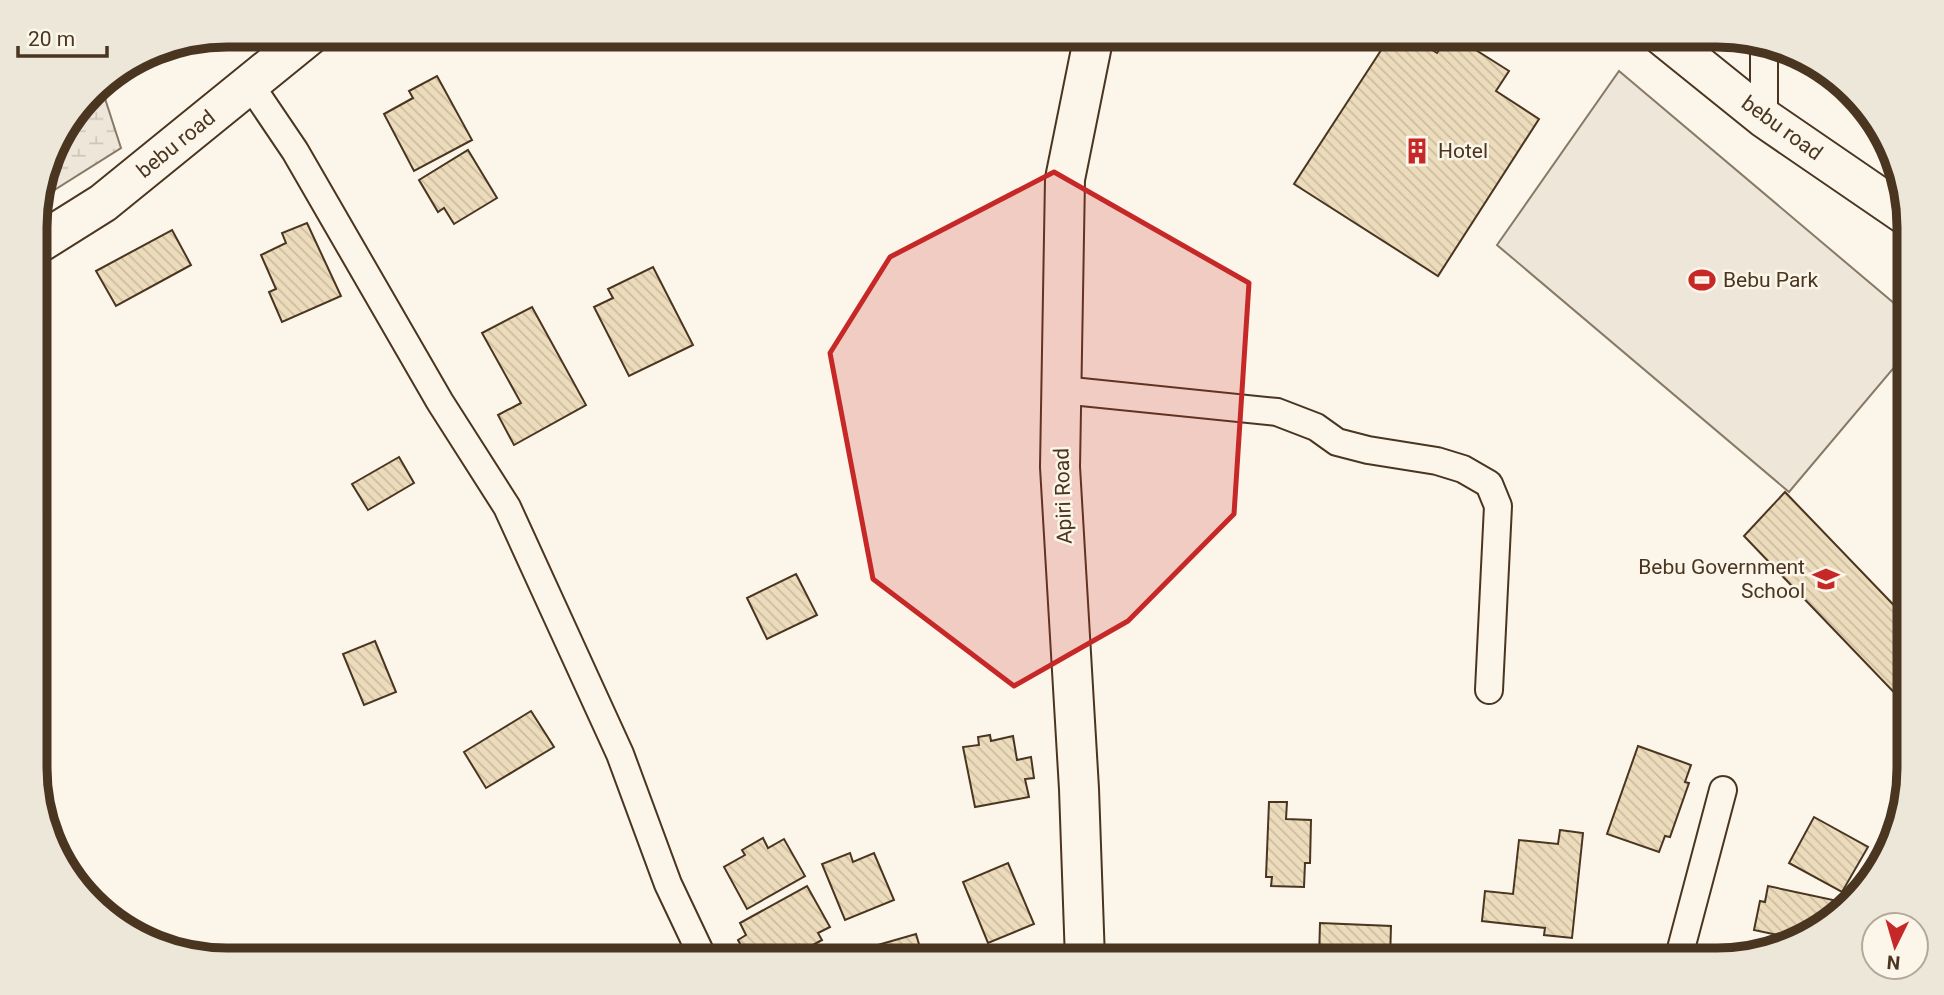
<svg xmlns="http://www.w3.org/2000/svg" width="1944" height="995" font-family="Roboto,sans-serif">
  <style>
    .wetland { fill: url(#wetland-marsh); stroke: #887966; stroke-width: 2 }
    .pitch { fill: #ede6d9; stroke: #887966; stroke-width: 2 }
    .building { fill: url(#building-back-hatch); stroke: #4a3520; stroke-width: 2 }
    .lines { fill: none; stroke-linecap: round; stroke-linejoin: round }
    .street-casing { stroke: #4a3520; stroke-width: 30 }
    .secondary-casing { stroke: #4a3520; stroke-width: 42 }
    .street { stroke: #fbf6e9; stroke-width: 26 }
    .secondary { stroke: #fbf6e9; stroke-width: 38 }
    .marked { fill: #c62828; fill-opacity: 0.2; stroke: #c62828; stroke-width: 5; stroke-linejoin: round }
    .labels { text-anchor: middle; stroke-width: 5; stroke-linejoin: round; paint-order: stroke }
    .street-label { font-size: 21px; fill: #4a3520; stroke: #fbf6e9 }
    .poi-label { font-size: 21px; fill: #4a3520; stroke: #fbf6e9; text-anchor: start }
    .rim { fill: none; stroke: #4a3520; stroke-width: 9 }
  </style>
  <defs>
    <pattern id="wetland-marsh" width="20" height="14" patternUnits="userSpaceOnUse" patternTransform="scale(1.75)"><rect width="20" height="14" fill="#ede6d9"/><path d="M1 5h8M5 5V1M11 12h8M15 12V8" fill="none" stroke="#cdc6ba"/></pattern>
    <pattern id="building-back-hatch" width="6" height="6" patternUnits="userSpaceOnUse" patternTransform="scale(1.75)"><rect width="6" height="6" fill="#ecdcbc"/><path d="M-1 5l2 2M0 0l6 6M5-1l2 2" fill="none" stroke="#ccbda1"/></pattern>
  </defs>
  <rect width="100%" height="100%" fill="#fbf6e9"/>
  <!-- wetland -->
  <path class="wetland" d="M 100,83 L 121,148 L 40,199 L 55,142 Z"/>
  <!-- pitch -->
  <path class="pitch" d="M 1619,71 L 1908,315 L 1908,351 L 1789,492 L 1497,245 Z"/>
  <!-- building -->
  <g class="building">
    <path d="M 1391,35 L 1408,35 L 1437,53 L 1449,35 L 1452,35 L 1509,71 L 1496,91 L 1539,119 L 1438,276 L 1294,184 Z"/>
    <path d="M 437,76 L 472,140 L 414,171 L 384,114 L 413,98 L 409,91 Z"/>
    <path d="M 468,150 L 497,198 L 454,224 L 444,208 L 438,212 L 419,180 Z"/>
    <path d="M 307,223 L 341,296 L 282,322 L 269,292 L 276,289 L 261,255 L 286,243 L 282,233 Z"/>
    <path d="M 172,230 L 191,265 L 116,306 L 96,271 Z"/>
    <path d="M 653,267 L 693,345 L 629,376 L 594,307 L 613,298 L 608,289 Z"/>
    <path d="M 532,307 L 586,405 L 514,445 L 498,415 L 521,403 L 482,333 Z"/>
    <path d="M 399,457 L 414,483 L 368,510 L 352,484 Z"/>
    <path d="M 1785,492 L 1909,621 L 1909,708 L 1744,536 Z"/>
    <path d="M 796,574 L 817,615 L 767,639 L 747,598 Z"/>
    <path d="M 375,641 L 396,692 L 364,705 L 343,654 Z"/>
    <path d="M 531,711 L 554,747 L 486,788 L 464,752 Z"/>
    <path d="M 990,735 L 991,741 L 1013,736 L 1017,760 L 1031,757 L 1034,778 L 1025,779 L 1029,797 L 975,807 L 963,747 L 979,745 L 978,737 Z"/>
    <path d="M 1638,746 L 1691,765 L 1685,782 L 1689,783 L 1670,837 L 1665,836 L 1659,852 L 1607,834 Z"/>
    <path d="M 1269,802 L 1287,802 L 1286,819 L 1311,820 L 1310,863 L 1305,863 L 1304,887 L 1271,886 L 1272,877 L 1266,877 Z"/>
    <path d="M 1814,817 L 1868,847 L 1842,892 L 1789,863 Z"/>
    <path d="M 1560,830 L 1583,833 L 1572,938 L 1544,935 L 1545,928 L 1482,921 L 1485,891 L 1513,894 L 1519,840 L 1558,844 Z"/>
    <path d="M 763,838 L 768,848 L 784,839 L 805,876 L 747,909 L 724,867 L 745,855 L 742,850 Z"/>
    <path d="M 850,853 L 853,862 L 874,853 L 894,900 L 845,920 L 822,864 Z"/>
    <path d="M 1008,863 L 1034,924 L 988,943 L 963,882 Z"/>
    <path d="M 807,886 L 830,927 L 818,933 L 822,940 L 802,951 L 799,945 L 772,960 L 749,960 L 738,940 L 746,935 L 740,923 Z"/>
    <path d="M 1768,886 L 1833,900 L 1829,922 L 1824,927 L 1792,938 L 1754,930 L 1760,901 L 1765,902 Z"/>
    <path d="M 1320,923 L 1391,926 L 1390,960 L 1319,960 Z"/>
    <path d="M 916,934 L 921,951 L 934,947 L 938,960 L 868,960 L 864,949 Z"/>
    <path d="M 1581,949 L 1645,960 L 1579,960 Z"/>
  </g>
  <g class="lines">
    <!-- street casing -->
    <g class="street-casing">
      <g id="street">
        <path d="M 249,83 L 295,151 L 440,402 L 507,507 L 620,754 L 668,884 L 704,960"/>
        <path d="M 1764,118 L 1764,46"/>
        <path d="M 1062,390 L 1277,412 L 1316,427 L 1337,442 L 1368,450 L 1437,461 L 1463,469 L 1489,484 L 1498,506 L 1489,690"/>
        <path d="M 1678,960 L 1723,790"/>
      </g>
    </g>
    <!-- secondary casing -->
    <g class="secondary-casing">
      <g id="secondary">
        <path d="M 1661,35 L 1764,118 L 1907,216"/>
        <path d="M 36,245 L 103,203 L 310,35"/>
        <path d="M 1085,960 L 1079,789 L 1060,467 L 1065,179 L 1094,35"/>
      </g>
    </g>
    <!-- street -->
    <use href="#street" class="street"/>
    <!-- secondary -->
    <use href="#secondary" class="secondary"/>
  </g>
  <!-- marked area -->
  <path class="marked" d="M 1054,172 L 1249,283 L 1234,514 L 1128,621 L 1014,686 L 873,579 L 830,353 L 890,257 Z"/>
  <!-- icons -->
  <defs>
    <g id="building-bare" transform="scale(2.1)"><path d="M-4-6H4V6H1V3H-1V6H-4ZM-2.5-4.3h1.7v1.8h-1.7ZM.8-4.3h1.7v1.8H.8ZM-2.5-1h1.7V.8h-1.7ZM.8-1h1.7V.8H.8Z" fill="#c62828" stroke="#fbf6e9" stroke-width="2.5" paint-order="stroke"/></g>
    <g id="stadium-bare" transform="scale(2.1)"><path d="M0-5a6.5 5 0 1 0 0 10a6.5 5 0 1 0 0-10ZM-3.5-1.8h7v3.6h-7Z" fill="#c62828" stroke="#fbf6e9" stroke-width="2.5" paint-order="stroke"/></g>
    <g id="school-bare" transform="scale(2.1)"><path d="M0-5L7-2L0 1L-7-2ZM-4 1L0 2.5L4 1V4Q0 6-4 4Z" fill="#c62828" stroke="#fbf6e9" stroke-width="2.5" paint-order="stroke"/></g>
  </defs>
  <g fill-rule="evenodd">
    <use href="#building-bare" x="1417" y="151"/>
    <use href="#stadium-bare" x="1702" y="280"/>
    <use href="#school-bare" x="1826" y="579"/>
  </g>
  <g class="labels">
    <!-- street labels -->
    <g class="street-label">
      <text transform="translate(1782 128) rotate(36)" y="7">bebu road</text>
      <text transform="translate(176 144) rotate(-39)" y="7">bebu road</text>
      <text transform="translate(1063 496) rotate(-92)" y="7">Apiri Road</text>
    </g>
    <!-- poi labels -->
    <g class="poi-label">
      <text x="1438" y="158">Hotel</text>
      <text x="1723" y="287">Bebu Park</text>
      <text x="1805" y="574" text-anchor="end">Bebu Government<tspan x="1805" dy="24">School</tspan></text>
    </g>
  </g>
  <!-- crop -->
  <path d="M0 0H1944V995H0ZM227 47H1717A180 180 0 0 1 1897 227V768A180 180 0 0 1 1717 948H227A180 180 0 0 1 47 768V227A180 180 0 0 1 227 47Z" fill="#ede7d9" fill-rule="evenodd"/>
  <path class="rim" d="M227 47H1717A180 180 0 0 1 1897 227V768A180 180 0 0 1 1717 948H227A180 180 0 0 1 47 768V227A180 180 0 0 1 227 47Z"/>
  <!-- north arrow -->
  <g transform="translate(1895 946) rotate(185)"><circle r="33" fill="#fbf6e9" stroke="#b4a999" stroke-width="2"/>
  <path d="M0-5L12 26L0 18L-12 26Z" fill="#c62828"/>
  <text y="-10" font-size="19" font-weight="bold" text-anchor="middle" fill="#4a3520">N</text>
  </g>
  <!-- scale -->
  <path d="M18 46v10h89v-10" fill="none" stroke="#4a3520" stroke-width="3.5"/>
  <text x="28" y="46" font-size="21" fill="#4a3520" stroke="#fbf6e9" stroke-width="5" paint-order="stroke">20 m</text>
</svg>
